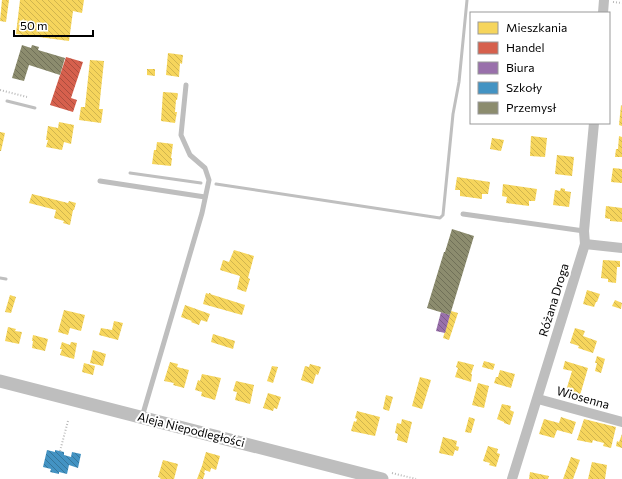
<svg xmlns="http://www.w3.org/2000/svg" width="622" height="479" font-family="Commissioner,sans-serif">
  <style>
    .homes { fill: url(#homes-back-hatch) }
    .shops { fill: url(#shops-back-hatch) }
    .offices { fill: url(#offices-back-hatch) }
    .schools { fill: url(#schools-back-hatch) }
    .industry { fill: url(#industry-back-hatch) }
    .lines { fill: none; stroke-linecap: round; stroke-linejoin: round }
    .stream { stroke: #bfbfbf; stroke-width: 3 }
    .path { stroke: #b9b9b9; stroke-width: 2; stroke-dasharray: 1 2; stroke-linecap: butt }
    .service { stroke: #bebebe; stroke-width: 5 }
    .minor { stroke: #bebebe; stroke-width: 10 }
    .tertiary { stroke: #bebebe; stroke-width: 13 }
    .labels { text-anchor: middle; stroke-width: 4; stroke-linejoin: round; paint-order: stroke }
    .street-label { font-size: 12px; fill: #000; stroke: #fff }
  </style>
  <defs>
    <pattern id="homes-back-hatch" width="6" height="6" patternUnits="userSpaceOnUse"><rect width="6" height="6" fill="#f6d55c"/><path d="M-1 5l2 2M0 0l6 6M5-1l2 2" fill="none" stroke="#d1b54e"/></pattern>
    <pattern id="shops-back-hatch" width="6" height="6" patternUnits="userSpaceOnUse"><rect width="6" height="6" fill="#d6604d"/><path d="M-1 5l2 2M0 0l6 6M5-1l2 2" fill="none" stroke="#ab4d3e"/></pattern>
    <pattern id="offices-back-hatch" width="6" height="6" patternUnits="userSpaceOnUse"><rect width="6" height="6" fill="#9970ab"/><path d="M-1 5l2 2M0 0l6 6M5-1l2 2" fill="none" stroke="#7a5a89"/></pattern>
    <pattern id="schools-back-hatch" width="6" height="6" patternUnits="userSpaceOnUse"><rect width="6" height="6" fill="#4393c3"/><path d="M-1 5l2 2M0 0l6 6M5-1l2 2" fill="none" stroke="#36769c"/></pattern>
    <pattern id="industry-back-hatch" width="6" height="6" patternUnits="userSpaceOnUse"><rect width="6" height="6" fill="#8c8c6e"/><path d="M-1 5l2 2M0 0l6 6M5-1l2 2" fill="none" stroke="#707058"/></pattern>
  </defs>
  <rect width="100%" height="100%" fill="#fff"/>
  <!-- homes -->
  <g class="homes">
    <path d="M 2,0 L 9,0 L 6,22 L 0,21 Z"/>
    <path d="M 20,0 L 84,0 L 82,13 L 73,11 L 69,41 L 16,34 Z"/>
    <path d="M 168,53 L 183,55 L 182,64 L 180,63 L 179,77 L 166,75 Z"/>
    <path d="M 90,60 L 104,61 L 99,109 L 103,109 L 101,123 L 79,120 L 81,107 L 85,107 Z"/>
    <path d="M 147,69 L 155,69 L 155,76 L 147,75 Z"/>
    <path d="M 163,92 L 177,93 L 178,94 L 177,100 L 176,100 L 175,112 L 177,112 L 175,123 L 161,121 Z"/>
    <path d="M 621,105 L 622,106 L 622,126 L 619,125 Z"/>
    <path d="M 59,122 L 74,125 L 71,144 L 64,142 L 62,150 L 46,147 L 48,140 L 46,140 L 48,126 L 58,128 Z"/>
    <path d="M 0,132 L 5,133 L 1,151 L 0,151 Z"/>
    <path d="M 531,136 L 547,138 L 545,157 L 530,156 Z"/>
    <path d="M 619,136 L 622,137 L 622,157 L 615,157 L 616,149 L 618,149 Z"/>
    <path d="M 492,138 L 504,140 L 501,151 L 490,149 Z"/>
    <path d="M 157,142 L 173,144 L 171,158 L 172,158 L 171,166 L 152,164 L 154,150 L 156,150 Z"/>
    <path d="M 557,155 L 574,157 L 572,176 L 555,174 Z"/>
    <path d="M 613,168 L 622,169 L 622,183 L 611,182 Z"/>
    <path d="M 457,177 L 490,182 L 488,194 L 482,194 L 482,199 L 460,196 L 460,190 L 455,190 Z"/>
    <path d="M 503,184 L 537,189 L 535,201 L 529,201 L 529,206 L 506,203 L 507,197 L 502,196 Z"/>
    <path d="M 561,188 L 565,189 L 565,191 L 571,192 L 569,207 L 553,205 L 555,190 L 560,191 Z"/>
    <path d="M 32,194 L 68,203 L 69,201 L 76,203 L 74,210 L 73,210 L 70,225 L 63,223 L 64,221 L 54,218 L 56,210 L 29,203 Z"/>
    <path d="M 606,206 L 622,208 L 622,222 L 610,221 L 610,219 L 605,218 Z"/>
    <path d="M 234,250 L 254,256 L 248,278 L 250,279 L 246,292 L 237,289 L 240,276 L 220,270 L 223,260 L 229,262 Z"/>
    <path d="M 603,260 L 620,261 L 620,267 L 617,267 L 616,283 L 608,282 L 608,279 L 601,278 Z"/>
    <path d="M 587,290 L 600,294 L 597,302 L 596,302 L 594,307 L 583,304 Z"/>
    <path d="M 206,293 L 209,294 L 209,293 L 211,293 L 210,294 L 245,305 L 242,315 L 203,304 Z"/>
    <path d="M 10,295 L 16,297 L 11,313 L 5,312 Z"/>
    <path d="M 615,300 L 622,303 L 621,309 L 612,306 Z"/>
    <path d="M 185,305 L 210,314 L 207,322 L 201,320 L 199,325 L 191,322 L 192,321 L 181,317 Z"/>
    <path d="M 64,310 L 85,315 L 81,331 L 70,328 L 68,335 L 58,332 Z"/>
    <path d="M 451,311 L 458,313 L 449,340 L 443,338 Z"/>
    <path d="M 114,321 L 123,323 L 118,340 L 99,335 L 101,328 L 112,330 Z"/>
    <path d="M 8,327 L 16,329 L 15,331 L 22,332 L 19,344 L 5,341 Z"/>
    <path d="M 575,328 L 585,331 L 583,336 L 597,341 L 593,353 L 578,348 L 579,346 L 570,343 Z"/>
    <path d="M 213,334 L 235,341 L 233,349 L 211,342 Z"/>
    <path d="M 33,335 L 48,339 L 45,351 L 32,348 L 33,341 L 32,341 Z"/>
    <path d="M 62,342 L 70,345 L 71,342 L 77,343 L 74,359 L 60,355 L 62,349 L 60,349 Z"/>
    <path d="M 93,350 L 106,354 L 103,366 L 90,363 Z"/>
    <path d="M 597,356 L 605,359 L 601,373 L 595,371 L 597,363 L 595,363 Z"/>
    <path d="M 458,361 L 474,365 L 471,374 L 472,374 L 471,382 L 455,377 L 458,368 L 456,367 Z"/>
    <path d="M 484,361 L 495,364 L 493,370 L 482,367 Z"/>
    <path d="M 565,361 L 588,368 L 578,402 L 567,398 L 568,395 L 565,394 L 572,371 L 563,369 Z"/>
    <path d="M 170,362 L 178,364 L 177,367 L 189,370 L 184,388 L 173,385 L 174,383 L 164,381 Z"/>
    <path d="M 84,363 L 95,366 L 93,375 L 82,372 Z"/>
    <path d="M 310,364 L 321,367 L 318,375 L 316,374 L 313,384 L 301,380 L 305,366 L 309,367 Z"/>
    <path d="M 272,366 L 278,367 L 273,383 L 267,381 Z"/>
    <path d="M 500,370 L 515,374 L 511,388 L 494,383 L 496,377 L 498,377 Z"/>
    <path d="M 202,374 L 221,378 L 215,400 L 201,396 L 202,392 L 195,390 L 198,380 L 200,381 Z"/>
    <path d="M 420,377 L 431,380 L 422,409 L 412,406 Z"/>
    <path d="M 236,381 L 254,385 L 250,404 L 235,400 L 237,392 L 233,391 Z"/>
    <path d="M 478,383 L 489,386 L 484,408 L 472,405 Z"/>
    <path d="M 268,393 L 281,397 L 277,409 L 274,408 L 273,411 L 263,408 Z"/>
    <path d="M 386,395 L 393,397 L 389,411 L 383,409 Z"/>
    <path d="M 502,404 L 511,406 L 510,410 L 514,412 L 510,425 L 504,423 L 504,422 L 497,419 Z"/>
    <path d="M 357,411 L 380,417 L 375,436 L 351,431 L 354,421 L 356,422 L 357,419 L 355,418 Z"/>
    <path d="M 469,417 L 475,419 L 471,433 L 465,432 Z"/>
    <path d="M 561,417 L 576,422 L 572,434 L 557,430 L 554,438 L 539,434 L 544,419 L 559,423 Z"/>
    <path d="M 402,419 L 412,422 L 407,443 L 397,440 L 398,434 L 395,433 L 397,423 L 401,424 Z"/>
    <path d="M 584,419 L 616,427 L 611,448 L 603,446 L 604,443 L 596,441 L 593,440 L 592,443 L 577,440 Z"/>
    <path d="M 622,434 L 622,448 L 616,446 L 617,441 L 619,442 Z"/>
    <path d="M 443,437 L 457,441 L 456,446 L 459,447 L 458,451 L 455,450 L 453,456 L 439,453 Z"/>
    <path d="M 488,446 L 498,449 L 497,453 L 500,454 L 496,467 L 489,465 L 490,463 L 483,461 Z"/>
    <path d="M 206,452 L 220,456 L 216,470 L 211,468 L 210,472 L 205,470 L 204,473 L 205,473 L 203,479 L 197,479 L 202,466 Z"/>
    <path d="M 571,457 L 580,460 L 573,479 L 563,479 Z"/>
    <path d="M 163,460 L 178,464 L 174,479 L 160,479 L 161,478 L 158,477 Z"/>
    <path d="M 592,462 L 607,465 L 605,479 L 588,479 Z"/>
    <path d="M 530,472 L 549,476 L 548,479 L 529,479 Z"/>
  </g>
  <!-- shops -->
  <path class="shops" d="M 66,57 L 83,62 L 71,98 L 77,100 L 73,112 L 50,105 Z"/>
  <!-- offices -->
  <path class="offices" d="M 441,312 L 450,315 L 445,333 L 436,331 Z"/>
  <!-- schools -->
  <path class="schools" d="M 47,450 L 55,452 L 55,450 L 64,452 L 64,455 L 71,457 L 72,452 L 81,454 L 78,468 L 69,465 L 67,474 L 59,472 L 59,474 L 50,472 L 51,469 L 43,467 Z"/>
  <!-- industry -->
  <g class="industry">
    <path d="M 22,45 L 31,48 L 32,45 L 39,47 L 38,50 L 65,58 L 60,75 L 29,65 L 24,81 L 12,78 Z"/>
    <path d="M 452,229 L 474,236 L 450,315 L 427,308 L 444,252 L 445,252 Z"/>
  </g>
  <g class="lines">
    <!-- stream -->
    <g class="stream">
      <path d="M 7,101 L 35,108"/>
      <path d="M 130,173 L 201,183"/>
      <path d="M 216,184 L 440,218 L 443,215 L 453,114 L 459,82 L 467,0"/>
      <path d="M 0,278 L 6,279"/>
    </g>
    <!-- path -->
    <g class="path">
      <path d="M 613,2 L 622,3"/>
      <path d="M 0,90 L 27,97"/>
      <path d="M 60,451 L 68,421"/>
      <path d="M 392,473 L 416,479"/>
    </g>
    <!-- service -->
    <g class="service">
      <path d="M 100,181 L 205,197"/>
      <path d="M 463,214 L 584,231"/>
      <path d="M 142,417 L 202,213 L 209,180 L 205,168 L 190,155 L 181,135 L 186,85"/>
    </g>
    <!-- minor -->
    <g class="minor">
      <path d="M 603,13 L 604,0"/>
      <path d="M 585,244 L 622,248"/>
      <path d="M 538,399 L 622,422"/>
      <path d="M 512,479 L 585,244 L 584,231 L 594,123"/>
    </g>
    <!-- tertiary -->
    <path class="tertiary" d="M 0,381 L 382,479"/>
  </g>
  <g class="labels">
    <!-- street labels -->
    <g class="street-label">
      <text transform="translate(554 300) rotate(-73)" y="4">Różana Droga</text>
      <text transform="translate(583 398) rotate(16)" y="4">Wiosenna</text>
      <text transform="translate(191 430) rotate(14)" y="4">Aleja Niepodległości</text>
    </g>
  </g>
  <!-- legend -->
  <rect x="470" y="12" width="140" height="112" fill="#ffffff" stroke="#999999"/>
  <rect x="478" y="22" width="20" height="12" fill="#f6d55c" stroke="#999999"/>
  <text x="506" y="32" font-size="12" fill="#000000">Mieszkania</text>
  <rect x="478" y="42" width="20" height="12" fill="#d6604d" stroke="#999999"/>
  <text x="506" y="52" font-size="12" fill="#000000">Handel</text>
  <rect x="478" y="62" width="20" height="12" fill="#9970ab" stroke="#999999"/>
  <text x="506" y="72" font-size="12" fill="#000000">Biura</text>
  <rect x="478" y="82" width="20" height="12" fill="#4393c3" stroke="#999999"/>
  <text x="506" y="92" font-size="12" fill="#000000">Szkoły</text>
  <rect x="478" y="102" width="20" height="12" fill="#8c8c6e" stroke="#999999"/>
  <text x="506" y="112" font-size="12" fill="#000000">Przemysł</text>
  <!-- scale -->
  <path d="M14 30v6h79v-6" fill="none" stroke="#000000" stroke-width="2"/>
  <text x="20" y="30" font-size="12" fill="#000000" stroke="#ffffff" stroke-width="3" paint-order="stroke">50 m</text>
</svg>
